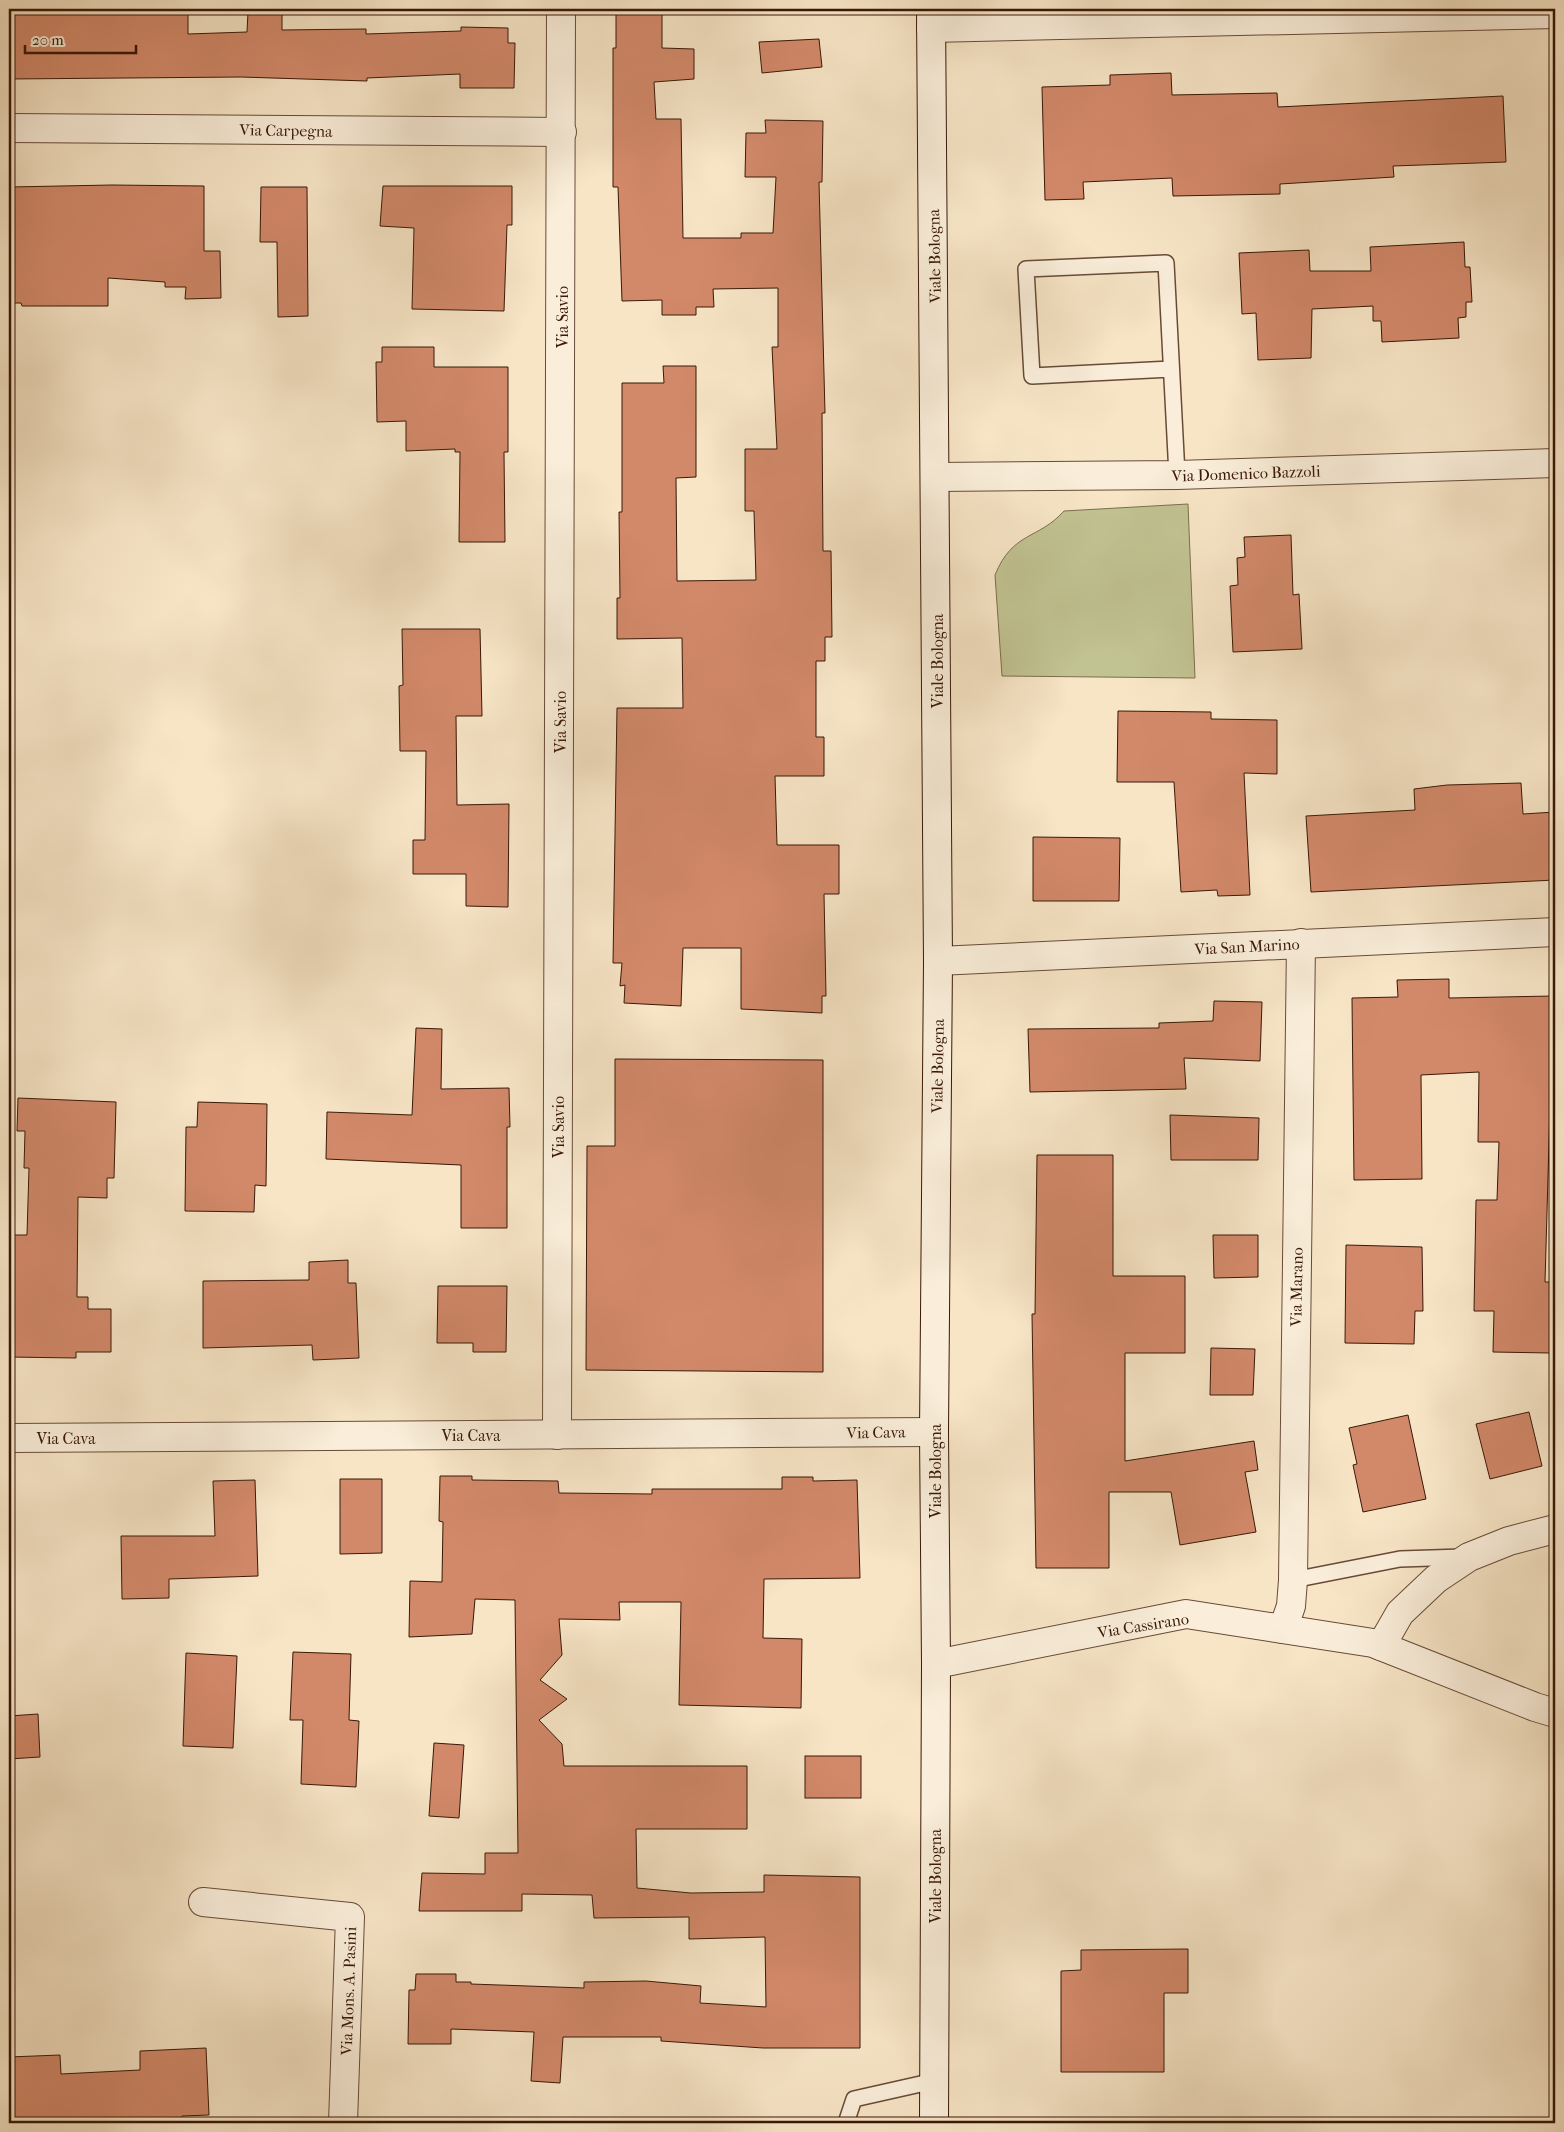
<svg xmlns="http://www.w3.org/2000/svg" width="1564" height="2132" font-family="'IM FELL French Canon',serif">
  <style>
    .green { fill: #c1c392; stroke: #7d6e4c }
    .building { fill: #d2896a; stroke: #391807 }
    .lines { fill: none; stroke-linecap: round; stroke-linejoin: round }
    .lane-casing { stroke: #684b37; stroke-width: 18 }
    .street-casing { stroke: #684b37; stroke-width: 30 }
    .secondary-casing { stroke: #391807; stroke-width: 30 }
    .lane { stroke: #faeeda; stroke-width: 15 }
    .street { stroke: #faeeda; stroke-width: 28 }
    .secondary { stroke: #faeeda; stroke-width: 28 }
    .labels { text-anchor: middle; stroke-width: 4; stroke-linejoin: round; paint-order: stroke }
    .street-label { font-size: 16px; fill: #391807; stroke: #faeeda }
  </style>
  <rect width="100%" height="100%" fill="#f7e5c6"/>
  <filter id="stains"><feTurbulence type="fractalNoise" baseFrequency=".004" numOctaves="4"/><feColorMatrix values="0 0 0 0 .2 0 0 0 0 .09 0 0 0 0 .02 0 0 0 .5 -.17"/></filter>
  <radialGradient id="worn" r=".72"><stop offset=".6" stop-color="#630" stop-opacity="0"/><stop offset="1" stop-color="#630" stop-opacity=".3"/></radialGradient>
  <!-- green -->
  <path class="green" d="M 1188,504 L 1195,678 L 1002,676 L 995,575 C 1013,531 1038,540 1064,511 Z"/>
  <!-- building -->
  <g class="building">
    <path d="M 9,9 L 188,9 L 188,34 L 247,32 L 248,12 L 282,13 L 282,30 L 366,29 L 366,34 L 461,31 L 461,27 L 508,28 L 508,43 L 515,43 L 514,88 L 460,88 L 460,74 L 367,78 L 367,81 L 241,77 L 9,79 Z"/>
    <path d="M 616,9 L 662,9 L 662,48 L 694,49 L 694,79 L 654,82 L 656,119 L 681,119 L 683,238 L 741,238 L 741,233 L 773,233 L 776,177 L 745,177 L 746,133 L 766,133 L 765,120 L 823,121 L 822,182 L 819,182 L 825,413 L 822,413 L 823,551 L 831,551 L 832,637 L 825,637 L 825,661 L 816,661 L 816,737 L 824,737 L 824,776 L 775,776 L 777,845 L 839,845 L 839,894 L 824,894 L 826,996 L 822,996 L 822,1013 L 741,1009 L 741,948 L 683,948 L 681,1006 L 624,1003 L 625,985 L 620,986 L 622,963 L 613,963 L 617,708 L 683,708 L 682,638 L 617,639 L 617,598 L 620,598 L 619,512 L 622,512 L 622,383 L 664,383 L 663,366 L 696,366 L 696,477 L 676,478 L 677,581 L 756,580 L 754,511 L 745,511 L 745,449 L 777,449 L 772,347 L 778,347 L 778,288 L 713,289 L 714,307 L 696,307 L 696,315 L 662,315 L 662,300 L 622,301 L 618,187 L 613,187 L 613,48 L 616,48 Z"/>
    <path d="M 819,39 L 822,67 L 762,73 L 759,42 Z"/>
    <path d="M 1171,73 L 1172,95 L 1277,93 L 1278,107 L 1503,96 L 1506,162 L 1393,166 L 1394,177 L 1280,184 L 1280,194 L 1173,196 L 1172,178 L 1083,182 L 1084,199 L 1045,200 L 1042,87 L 1110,85 L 1110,75 Z"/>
    <path d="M 112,185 L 204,186 L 204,251 L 220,251 L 221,298 L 185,299 L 186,287 L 165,287 L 165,282 L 108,278 L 108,306 L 22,306 L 21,303 L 9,303 L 9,187 Z"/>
    <path d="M 383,186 L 512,186 L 512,225 L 507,225 L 504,311 L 412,309 L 414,228 L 380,226 Z"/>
    <path d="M 261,187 L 307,187 L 308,316 L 278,317 L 277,242 L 260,242 Z"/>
    <path d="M 1464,242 L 1465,267 L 1470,267 L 1472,302 L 1466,302 L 1466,317 L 1458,318 L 1459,338 L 1382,342 L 1381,321 L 1373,321 L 1373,306 L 1312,309 L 1311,358 L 1258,360 L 1256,313 L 1242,314 L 1239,253 L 1309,250 L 1310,271 L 1371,271 L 1370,247 Z"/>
    <path d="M 382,347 L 434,347 L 434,367 L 508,367 L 508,452 L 504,452 L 505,542 L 459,542 L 460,452 L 455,452 L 455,449 L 406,451 L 406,421 L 377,422 L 376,362 L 382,362 Z"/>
    <path d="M 1291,535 L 1293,595 L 1299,594 L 1302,649 L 1233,652 L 1230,586 L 1238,585 L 1237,558 L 1245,557 L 1244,537 Z"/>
    <path d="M 402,629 L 480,629 L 482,716 L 456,716 L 457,805 L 509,804 L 508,907 L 466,906 L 466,874 L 413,874 L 413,840 L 425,840 L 426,751 L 400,751 L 399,686 L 403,685 Z"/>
    <path d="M 1118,711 L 1211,712 L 1211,719 L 1277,720 L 1277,774 L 1244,773 L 1250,895 L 1218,896 L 1217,890 L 1181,892 L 1174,782 L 1117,782 Z"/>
    <path d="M 1521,783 L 1523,814 L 1555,812 L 1555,880 L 1311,892 L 1306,816 L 1415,810 L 1414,789 L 1447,785 Z"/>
    <path d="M 1033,837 L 1120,838 L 1119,901 L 1033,901 Z"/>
    <path d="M 1449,979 L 1449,998 L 1553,996 L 1554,1037 L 1552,1037 L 1545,1282 L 1551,1282 L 1550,1353 L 1493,1352 L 1494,1311 L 1474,1311 L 1476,1200 L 1497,1200 L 1499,1142 L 1478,1142 L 1479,1072 L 1421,1075 L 1422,1179 L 1354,1180 L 1352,998 L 1398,997 L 1397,980 Z"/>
    <path d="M 1214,1001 L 1262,1002 L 1260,1061 L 1184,1058 L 1186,1089 L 1030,1092 L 1028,1029 L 1159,1028 L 1159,1023 L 1213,1021 Z"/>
    <path d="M 416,1028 L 442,1029 L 441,1089 L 509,1088 L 510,1127 L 507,1127 L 507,1228 L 461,1228 L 461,1165 L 326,1159 L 327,1112 L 412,1115 Z"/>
    <path d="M 615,1059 L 823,1060 L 823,1372 L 586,1370 L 587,1146 L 615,1146 Z"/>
    <path d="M 18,1098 L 116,1102 L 114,1178 L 107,1178 L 107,1198 L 78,1197 L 77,1297 L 88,1297 L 88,1309 L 111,1309 L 111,1352 L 76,1352 L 76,1358 L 9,1357 L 9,1235 L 27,1235 L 29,1168 L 24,1168 L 25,1131 L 17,1131 Z"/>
    <path d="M 198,1102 L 267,1104 L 266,1186 L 255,1185 L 254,1212 L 185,1211 L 186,1127 L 197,1127 Z"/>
    <path d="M 1170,1115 L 1259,1118 L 1258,1160 L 1171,1160 Z"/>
    <path d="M 1037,1155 L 1113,1155 L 1113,1276 L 1185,1276 L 1185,1353 L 1125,1353 L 1125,1461 L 1254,1441 L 1258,1470 L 1245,1472 L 1256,1532 L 1180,1545 L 1171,1492 L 1109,1492 L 1109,1568 L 1036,1568 L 1032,1314 L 1035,1314 Z"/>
    <path d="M 1213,1235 L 1258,1235 L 1258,1277 L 1214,1278 Z"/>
    <path d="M 1346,1245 L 1422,1247 L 1423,1311 L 1415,1311 L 1414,1344 L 1345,1343 Z"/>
    <path d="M 348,1260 L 348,1283 L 356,1283 L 359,1358 L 313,1360 L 312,1345 L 203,1348 L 203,1281 L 309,1280 L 309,1262 Z"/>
    <path d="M 438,1286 L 507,1286 L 506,1352 L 473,1352 L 473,1343 L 437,1343 Z"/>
    <path d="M 1211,1348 L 1255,1349 L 1253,1395 L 1210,1395 Z"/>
    <path d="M 1529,1412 L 1542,1466 L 1490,1479 L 1476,1424 Z"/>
    <path d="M 1408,1415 L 1426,1499 L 1363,1512 L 1353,1465 L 1357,1464 L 1349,1428 Z"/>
    <path d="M 440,1476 L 472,1476 L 472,1480 L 558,1481 L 559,1493 L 652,1494 L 652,1489 L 782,1489 L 782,1477 L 813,1477 L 813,1481 L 857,1480 L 860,1578 L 764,1579 L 763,1638 L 802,1639 L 801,1708 L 679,1705 L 681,1602 L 619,1602 L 620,1620 L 559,1619 L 562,1655 L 540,1680 L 567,1699 L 539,1720 L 562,1744 L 564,1766 L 747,1766 L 747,1829 L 636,1829 L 637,1888 L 691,1893 L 764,1892 L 764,1875 L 860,1877 L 860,2048 L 763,2048 L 661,2041 L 661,2037 L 563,2037 L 560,2083 L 531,2081 L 534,2032 L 451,2029 L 451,2044 L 408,2044 L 409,1990 L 415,1990 L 416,1974 L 456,1974 L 456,1982 L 471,1982 L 471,1984 L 584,1988 L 584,1982 L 646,1981 L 701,1986 L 700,2003 L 766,2007 L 765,1937 L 689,1939 L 689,1917 L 594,1918 L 592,1895 L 522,1894 L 522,1911 L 419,1911 L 422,1873 L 485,1874 L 485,1853 L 518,1853 L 515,1600 L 475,1599 L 472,1634 L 409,1637 L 410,1581 L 442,1582 L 443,1522 L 439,1521 Z"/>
    <path d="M 340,1479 L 382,1479 L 382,1553 L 340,1554 Z"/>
    <path d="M 255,1480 L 258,1576 L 169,1579 L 169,1598 L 122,1599 L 121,1536 L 215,1536 L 213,1481 Z"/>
    <path d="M 293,1652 L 351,1654 L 349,1720 L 359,1721 L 356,1787 L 301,1784 L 303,1720 L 290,1720 Z"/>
    <path d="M 186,1653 L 237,1656 L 233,1748 L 183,1746 Z"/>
    <path d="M 38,1714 L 40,1757 L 9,1759 L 9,1716 Z"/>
    <path d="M 434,1743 L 464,1745 L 459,1818 L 429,1816 Z"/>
    <rect x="805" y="1756" width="56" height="42"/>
    <path d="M 1188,1949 L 1188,1993 L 1164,1993 L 1164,2072 L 1061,2072 L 1061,1971 L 1081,1970 L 1081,1950 Z"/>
    <path d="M 206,2048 L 209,2115 L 182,2116 L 183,2123 L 9,2123 L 9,2057 L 60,2055 L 61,2074 L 140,2070 L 140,2051 Z"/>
  </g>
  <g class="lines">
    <!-- lane casing -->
    <g class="lane-casing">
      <g id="lane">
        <path d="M 1171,369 L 1032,376 L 1026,269 L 1166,263 L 1177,475"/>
        <path d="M 1293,1580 L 1400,1559 L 1463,1557"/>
        <path d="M 846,2123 L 854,2099 L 934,2081"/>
      </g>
    </g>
    <!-- street casing -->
    <g class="street-casing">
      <g id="street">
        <path d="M 931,28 L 1555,14"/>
        <path d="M 9,128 L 562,132"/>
        <path d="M 936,477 L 1177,475 L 1555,463"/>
        <path d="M 938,961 L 1555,932"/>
        <path d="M 557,1435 L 561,9"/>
        <path d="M 9,1438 L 934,1432"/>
        <path d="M 1283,1629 L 1291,1606 L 1293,1580 L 1301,943"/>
        <path d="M 1381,1646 L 1400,1613 L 1436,1579 L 1469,1557 L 1509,1541 L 1555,1529"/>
        <path d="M 936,1664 L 1186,1614 L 1373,1643 L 1535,1707 L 1555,1713"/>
        <path d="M 203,1902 L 350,1917 L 343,2123"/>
      </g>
    </g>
    <!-- secondary casing -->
    <g class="secondary-casing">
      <path id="secondary" d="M 931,9 L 938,961 L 934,1432 L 936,1664 L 934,2123"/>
    </g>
    <!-- lane -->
    <use href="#lane" class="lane"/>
    <!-- street -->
    <use href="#street" class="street"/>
    <!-- secondary -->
    <use href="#secondary" class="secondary"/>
  </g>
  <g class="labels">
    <!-- street labels -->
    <g class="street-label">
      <text transform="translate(286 130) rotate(1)" y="6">Via Carpegna</text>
      <text transform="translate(934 256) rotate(-91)" y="6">Viale Bologna</text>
      <text transform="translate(562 317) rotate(-90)" y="6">Via Savio</text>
      <text transform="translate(1246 473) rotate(-2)" y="6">Via Domenico Bazzoli</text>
      <text transform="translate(937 661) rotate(-90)" y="6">Viale Bologna</text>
      <text transform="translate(560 722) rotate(-90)" y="6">Via Savio</text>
      <text transform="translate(1247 946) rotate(-3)" y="6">Via San Marino</text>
      <text transform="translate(937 1066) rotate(-89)" y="6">Viale Bologna</text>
      <text transform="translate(558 1127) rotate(-90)" y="6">Via Savio</text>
      <text transform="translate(1296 1287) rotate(-89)" y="6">Via Marano</text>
      <text transform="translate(876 1432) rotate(-1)" y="6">Via Cava</text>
      <text x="471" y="1441">Via Cava</text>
      <text x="66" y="1444">Via Cava</text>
      <text transform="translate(935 1471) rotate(-90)" y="6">Viale Bologna</text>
      <text transform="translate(1143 1625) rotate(-9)" y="6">Via Cassirano</text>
      <text transform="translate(935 1876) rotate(-90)" y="6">Viale Bologna</text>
      <text transform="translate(348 1991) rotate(-88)" y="6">Via Mons. A. Pasini</text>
    </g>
  </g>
  <!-- margin -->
  <rect width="1564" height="2132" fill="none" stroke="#f7e5c6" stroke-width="30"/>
  <rect x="10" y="10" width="1544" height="2112" fill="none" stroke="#391807" stroke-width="2.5"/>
  <rect x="15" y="15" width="1534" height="2102" fill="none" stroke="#391807"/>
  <!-- scale -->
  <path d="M25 45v8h111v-8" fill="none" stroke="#391807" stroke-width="2.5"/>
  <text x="32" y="45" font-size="15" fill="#391807" stroke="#faeeda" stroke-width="4" paint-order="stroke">20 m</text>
  <rect width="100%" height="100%" filter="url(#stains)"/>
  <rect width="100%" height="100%" fill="url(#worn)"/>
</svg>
